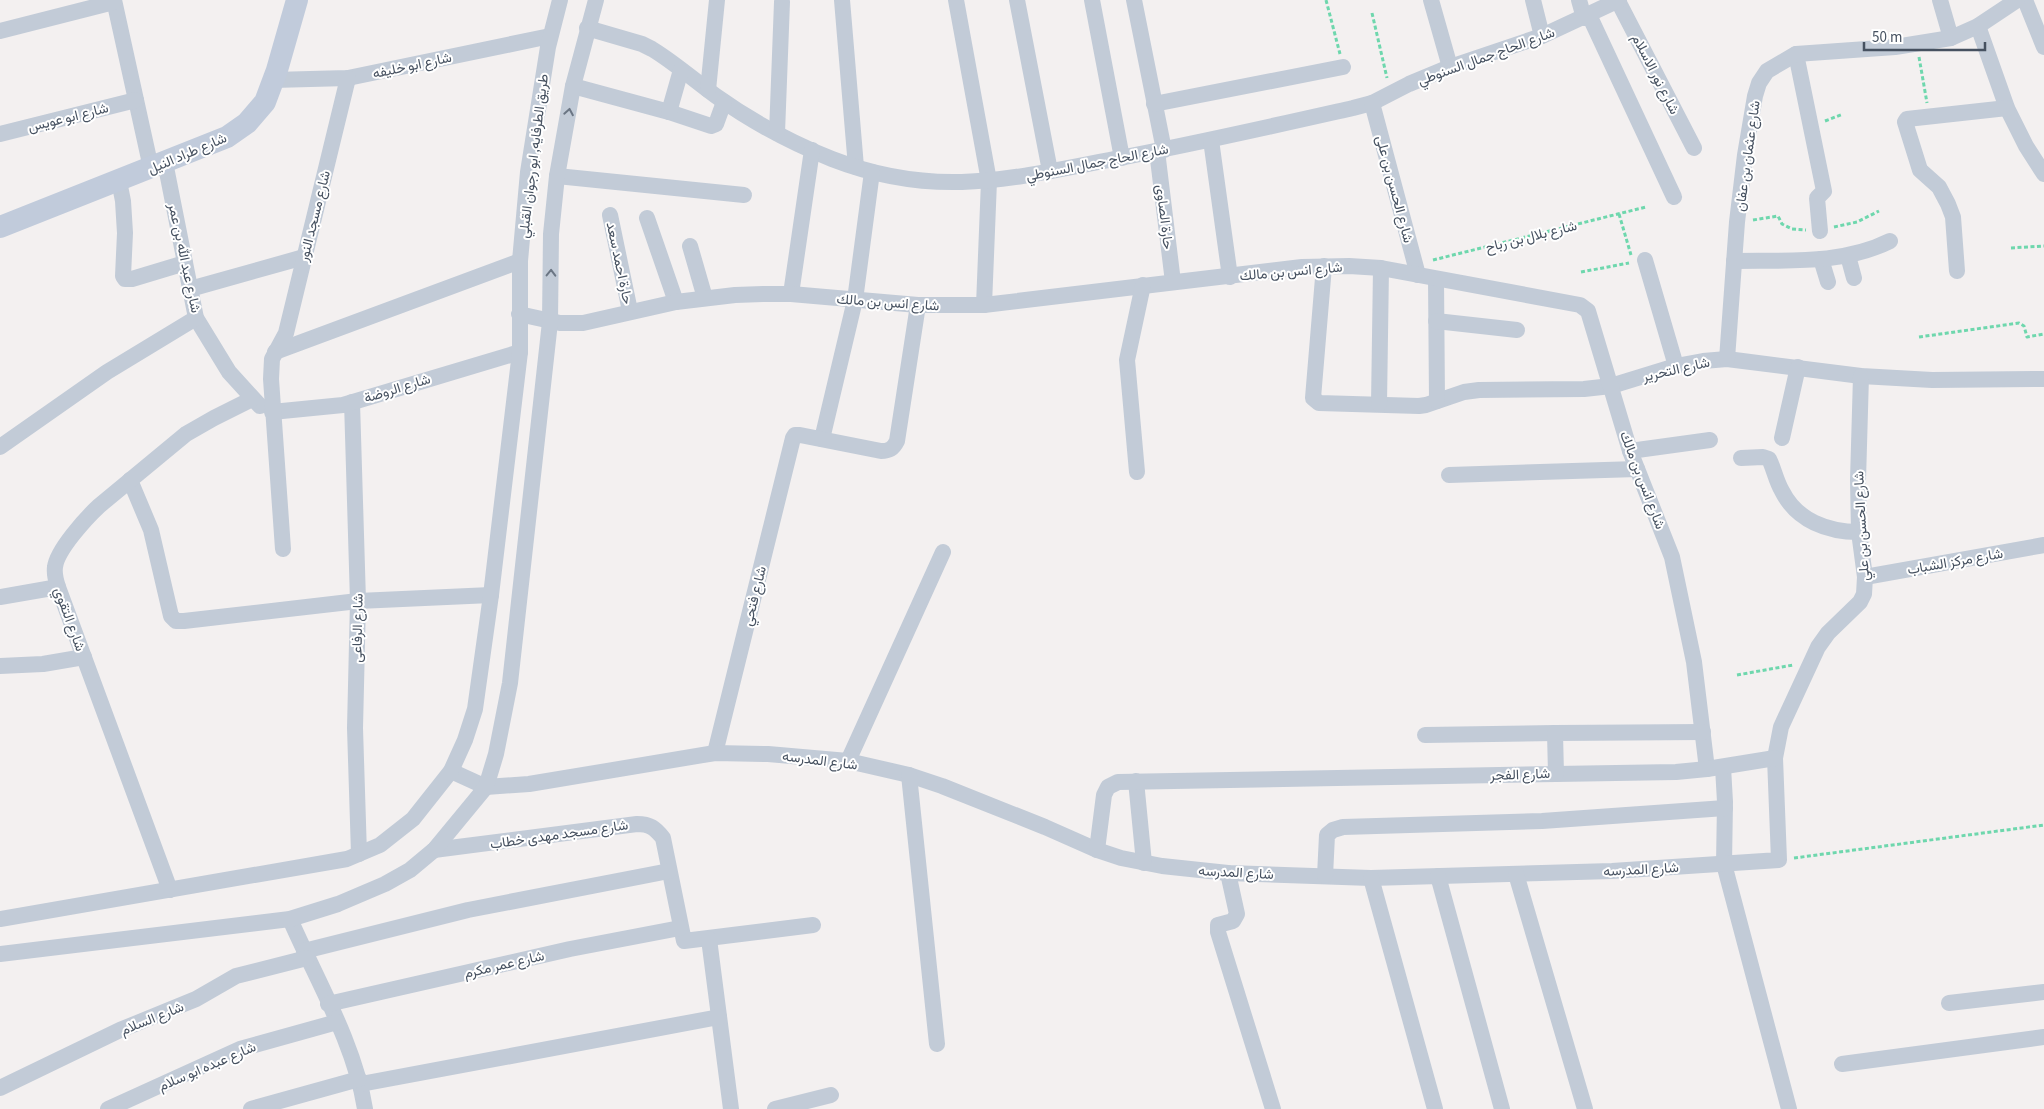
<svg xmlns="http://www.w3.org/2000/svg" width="2044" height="1109" font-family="'Source Sans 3',Vazirmatn,sans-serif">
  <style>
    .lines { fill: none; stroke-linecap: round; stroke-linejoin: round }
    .path { stroke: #6ed7ad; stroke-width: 3; stroke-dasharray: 4 2.5; stroke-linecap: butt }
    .street { stroke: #c2cbd7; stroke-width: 16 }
    .secondary { stroke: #c1cbdb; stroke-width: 22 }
    .oneway { stroke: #6b7684 }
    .labels { text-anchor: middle; stroke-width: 4; stroke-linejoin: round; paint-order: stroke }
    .street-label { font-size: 14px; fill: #465160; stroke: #fff }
  </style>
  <rect width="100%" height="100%" fill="#f3f0f0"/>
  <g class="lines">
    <!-- path -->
    <g class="path">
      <path d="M 1326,0 L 1340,54"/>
      <path d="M 1372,13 L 1387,78"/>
      <path d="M 1919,57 L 1927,103"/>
      <path d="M 1825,121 L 1843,114"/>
      <path d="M 1619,214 L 1631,255"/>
      <path d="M 1753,220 L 1778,216 L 1782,224 L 1792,229 L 1806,230"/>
      <path d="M 1834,227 L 1857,222 L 1879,211"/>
      <path d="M 2011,248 L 2044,246"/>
      <path d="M 1433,260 L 1646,207"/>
      <path d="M 1581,272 L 1629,263"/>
      <path d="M 1919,337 L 2019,323 L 2024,326 L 2027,337 L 2044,334"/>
      <path d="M 1737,675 L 1793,665"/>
      <path d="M 1794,858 L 2044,825"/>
    </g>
    <!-- street -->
    <g class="street">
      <path d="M 114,0 L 151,168"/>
      <path d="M 842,0 L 856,167"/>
      <path d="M 956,0 L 989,181 L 984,305"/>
      <path d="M 1017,0 L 1050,171"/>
      <path d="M 1092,0 L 1122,158"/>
      <path d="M 1134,0 L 1164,150"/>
      <path d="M 1431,0 L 1450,67"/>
      <path d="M 1533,0 L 1542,36"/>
      <path d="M 1579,0 L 1584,18"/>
      <path d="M 1940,0 L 1951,38"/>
      <path d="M 2025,0 L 2044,47"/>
      <path d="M 1618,1 L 1694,148"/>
      <path d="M 1589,15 L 1674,197"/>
      <path d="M 1978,26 L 2007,108 L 2026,146 L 2044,174"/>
      <path d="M 587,28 L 642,44 L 652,49 C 675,63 695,81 716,96 C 751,121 792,143 832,159 C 935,199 1010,179 1114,159 C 1194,144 1273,126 1353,108 L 1372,103 L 1409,84 L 1450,67 L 1542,36 L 1619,0"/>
      <path d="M 0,31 L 114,2"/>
      <path d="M 1796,54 L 1824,191 L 1817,198 L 1820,231"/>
      <path d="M 273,80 L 348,78 L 550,36"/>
      <path d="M 573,86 L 669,112 L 711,126 L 716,124 L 724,102"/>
      <path d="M 708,90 L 717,0"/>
      <path d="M 1372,103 L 1418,275"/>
      <path d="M 1154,104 L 1343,67"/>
      <path d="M 669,112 L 681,70"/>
      <path d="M 777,133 L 782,2"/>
      <path d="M 0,134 L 136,100"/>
      <path d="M 1211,140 L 1230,277"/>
      <path d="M 1157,151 L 1173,282"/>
      <path d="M 165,162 L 196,318 L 229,372 L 260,406"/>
      <path d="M 557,176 L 744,195"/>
      <path d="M 119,181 L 123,201 L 125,233 L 123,276 L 125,279 L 132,279 L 185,263"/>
      <path d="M 610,215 L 630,311"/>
      <path d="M 647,218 L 676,302"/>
      <path d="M 690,246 L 705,298"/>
      <path d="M 1848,256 L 1854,278"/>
      <path d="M 1821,259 L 1828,282"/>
      <path d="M 1645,260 L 1676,366"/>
      <path d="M 1734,261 C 1786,260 1842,265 1890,241"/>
      <path d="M 1324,266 L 1313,398 L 1319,403 L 1419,406 L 1426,405 L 1464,392 L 1479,390 L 1584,389 L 1611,386 L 1676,366 L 1703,361 L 1727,359 L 1861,376 L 1932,380 L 2044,379"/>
      <path d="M 1957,271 L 1953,217 L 1948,204 L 1939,187 L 1920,170 L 1905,122 L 1907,119 L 2007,108"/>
      <path d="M 1436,279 L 1437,401"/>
      <path d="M 190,289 L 304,257"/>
      <path d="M 791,294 L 812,150"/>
      <path d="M 519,314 L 560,323 L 583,323 L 676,302 L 735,295 L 763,294 L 791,294 L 918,305 L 984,305 L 1302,267 L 1349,266 L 1381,268 L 1580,305 L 1588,311 L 1630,451 L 1672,557 L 1694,662 L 1707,769"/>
      <path d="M 1436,321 L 1517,330"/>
      <path d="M 275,352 L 520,261"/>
      <path d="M 1727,359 L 1737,222 L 1745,155 L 1755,96 L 1759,83 L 1767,71 L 1796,54 L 1895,47 L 1951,38 L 1978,26 L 2017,0"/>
      <path d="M 352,402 L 358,601 L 355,728 L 359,854"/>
      <path d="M 1379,404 L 1381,268"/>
      <path d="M 272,412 L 343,405 L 520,352"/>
      <path d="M 1782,438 L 1798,367"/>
      <path d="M 822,439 L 855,300 L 872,172"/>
      <path d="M 0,447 L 107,372 L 196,318"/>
      <path d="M 1630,451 L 1710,440"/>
      <path d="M 1741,458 L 1763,457 L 1769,459 C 1774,469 1776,481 1782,491 C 1797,521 1828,532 1859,532"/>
      <path d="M 1137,472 L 1127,360 L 1143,285"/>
      <path d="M 1449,475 L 1637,469"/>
      <path d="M 130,480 L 151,530 L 171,616 L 176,621 L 184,621 L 358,601 L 491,595"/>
      <path d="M 283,549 L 271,379 L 272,359 L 286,333 L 348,78"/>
      <path d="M 1865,577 L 2044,545"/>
      <path d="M 0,597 L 58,587"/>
      <path d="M 0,666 L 43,664 L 84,657"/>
      <path d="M 1425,735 L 1555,733"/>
      <path d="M 715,753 L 793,438 L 795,435 L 800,435 L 881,451 C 889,451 893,449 897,441 L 918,305"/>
      <path d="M 848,761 L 943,552"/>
      <path d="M 1723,767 L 1725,802 L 1724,864 L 1789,1109"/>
      <path d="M 451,771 L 486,787 L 529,784 L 715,753 L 768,754 L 848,761 L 909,775 L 942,786 L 1045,827 L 1097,850 L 1121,858 L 1162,866 L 1228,873 L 1371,878 L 1612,871 L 1779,860 L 1775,758 L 1781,727 L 1818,647 L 1828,633 L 1860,602 L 1864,594 L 1865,577 L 1859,532 L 1858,480 L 1861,376"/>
      <path d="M 1556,774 L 1676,772 L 1707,769 L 1775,758"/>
      <path d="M 909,775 L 937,1044"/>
      <path d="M 1136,781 L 1144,863"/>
      <path d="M 434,850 L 637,824 C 650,824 655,828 663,838 L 684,941 L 813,925"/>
      <path d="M 1097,850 L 1104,795 L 1108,787 L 1118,782 L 1556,774 L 1555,733 L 1703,732"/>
      <path d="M 1228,873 L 1237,914 L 1233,921 L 1218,925 L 1218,932 L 1273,1109"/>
      <path d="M 1516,874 L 1585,1109"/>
      <path d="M 1325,876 L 1327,835 L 1333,830 L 1343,827 L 1542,821 L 1725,808"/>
      <path d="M 1438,876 L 1502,1109"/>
      <path d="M 1371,878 L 1435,1109"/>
      <path d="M 170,890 L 58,587 C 56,581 54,574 55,567 C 57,550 86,518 99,506 L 186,434 L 214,418 L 252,399"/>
      <path d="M 0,919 L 347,859 L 380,845 L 413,819 L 451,771 L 465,740 L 475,709 L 491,595 L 520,352 L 520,261 L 528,172 L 548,47 L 560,0"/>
      <path d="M 290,919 C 316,979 355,1044 365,1109"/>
      <path d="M 709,939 L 731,1109"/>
      <path d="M 304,951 L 468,910 L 669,871"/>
      <path d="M 0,954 L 290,919 L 338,904 L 385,884 L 410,870 L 434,850 L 486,787 L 496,754 L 510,683 L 550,322 L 551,234 L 557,176 L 573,86 L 596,0"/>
      <path d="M 1949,1003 L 2044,992"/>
      <path d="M 328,1004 L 570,949 L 680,928"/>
      <path d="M 1842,1064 L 2044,1037"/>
      <path d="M 361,1084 L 719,1017"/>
      <path d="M 0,1088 L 120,1030 L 196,999 L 236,976 L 307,958"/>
      <path d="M 108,1109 L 240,1049 L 337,1022"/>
      <path d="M 251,1109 L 359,1079"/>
      <path d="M 775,1109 L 831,1095"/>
    </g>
    <!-- secondary -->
    <path class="secondary" d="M 0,227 L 227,137 L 247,123 L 265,102 L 277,70 L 297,0"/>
  </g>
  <!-- one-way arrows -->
  <defs><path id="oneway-chevron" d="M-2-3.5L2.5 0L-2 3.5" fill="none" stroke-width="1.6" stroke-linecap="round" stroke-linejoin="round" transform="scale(1.25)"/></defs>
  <g class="oneway">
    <use href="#oneway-chevron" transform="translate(569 112) rotate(-80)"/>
    <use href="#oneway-chevron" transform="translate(551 273) rotate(-89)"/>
  </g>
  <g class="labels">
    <!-- street labels -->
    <g class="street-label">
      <text transform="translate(1486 56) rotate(-20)" y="5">شارع الحاج جمال السنوطي</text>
      <text transform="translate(412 65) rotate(-12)" y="5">شارع ابو خليفه</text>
      <text transform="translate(1656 74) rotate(63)" y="5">شارع نور الاسلام</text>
      <text transform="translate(68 117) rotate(-14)" y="5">شارع ابو عويس</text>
      <text transform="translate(187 153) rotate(-23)" y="5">شارع طراد النيل</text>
      <text transform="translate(533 156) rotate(-83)" y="5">طريق الطرفايه, ابو رجوان القبلي</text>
      <text transform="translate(1747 156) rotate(-82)" y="5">شارع عثمان بن عفان</text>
      <text transform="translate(1097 162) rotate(-11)" y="5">شارع الحاج جمال السنوطي</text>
      <text transform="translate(1395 189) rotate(75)" y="5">شارع الحسن بن على</text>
      <text transform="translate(314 216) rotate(-76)" y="5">شارع مسجد النور</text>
      <text transform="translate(1165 217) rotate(83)" y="5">حارة الصاوى</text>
      <text transform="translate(1531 236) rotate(-14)" y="5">شارع بلال بن رباح</text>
      <text transform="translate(185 258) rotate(78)" y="5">شارع عبد الله بن عمر</text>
      <text transform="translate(620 263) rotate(78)" y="5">حارة احمد سعد</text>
      <text transform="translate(1291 271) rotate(-5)" y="5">شارع انس بن مالك</text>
      <text transform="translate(888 302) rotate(4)" y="5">شارع انس بن مالك</text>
      <text transform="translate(1676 369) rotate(-13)" y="5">شارع التحرير</text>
      <text transform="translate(397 388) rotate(-17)" y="5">شارع الروضة</text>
      <text transform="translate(1643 480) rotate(69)" y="5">شارع انس بن مالك</text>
      <text transform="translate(1861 526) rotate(-93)" y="5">شارع الحسن بن علي</text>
      <text transform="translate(1955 561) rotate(-10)" y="5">شارع مركز الشباب</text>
      <text transform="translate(754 596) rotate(-76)" y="5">شارع فتحي</text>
      <text transform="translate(70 619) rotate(70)" y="5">شارع التقوي</text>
      <text transform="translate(357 628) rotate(-89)" y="5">شارع الرفاعى</text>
      <text transform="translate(820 760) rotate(7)" y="5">شارع المدرسه</text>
      <text transform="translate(1520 774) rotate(-2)" y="5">شارع الفجر</text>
      <text transform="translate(559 834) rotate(-8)" y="5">شارع مسجد مهدى خطاب</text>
      <text transform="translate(1641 869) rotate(-3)" y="5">شارع المدرسه</text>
      <text transform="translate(1236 872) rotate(3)" y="5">شارع المدرسه</text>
      <text transform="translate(504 964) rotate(-13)" y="5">شارع عمر مكرم</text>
      <text transform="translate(152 1018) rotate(-22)" y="5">شارع السلام</text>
      <text transform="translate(207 1066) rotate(-23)" y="5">شارع عبده ابو سلام</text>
    </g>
  </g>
  <!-- scale -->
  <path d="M1864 42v8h121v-8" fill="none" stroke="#465160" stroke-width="2.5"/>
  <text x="1872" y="42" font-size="15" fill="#465160" stroke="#ffffff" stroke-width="4" paint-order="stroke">50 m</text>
</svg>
